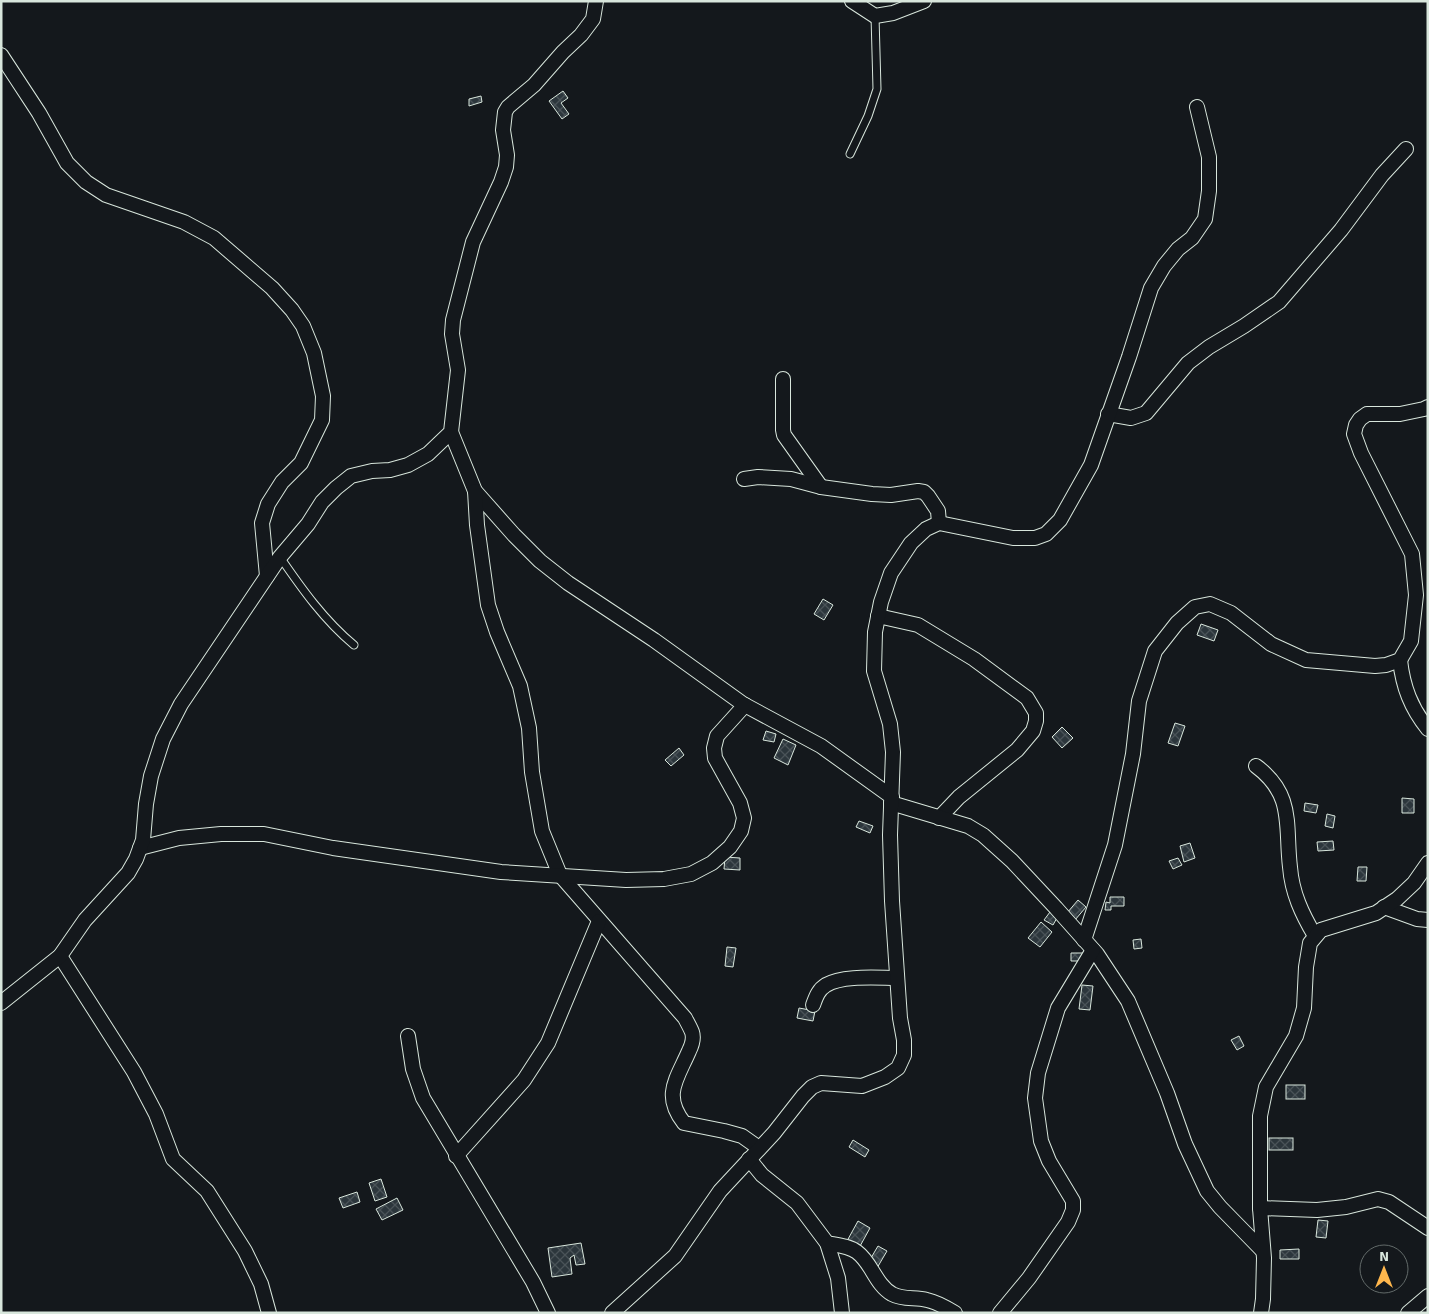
<svg xmlns="http://www.w3.org/2000/svg" width="1429" height="1314" font-family="Signika,sans-serif">
  <style>
    .building { fill: url(#building-cross-hatch); stroke: #d8e6dc }
    .lines { fill: none; stroke-linecap: round; stroke-linejoin: round }
    .lane-casing { stroke: #d8e6dc; stroke-width: 9 }
    .street-casing { stroke: #d8e6dc; stroke-width: 16 }
    .lane { stroke: #14181c; stroke-width: 7 }
    .street { stroke: #14181c; stroke-width: 14 }
  </style>
  <defs>
    <pattern id="building-cross-hatch" width="8" height="8" patternUnits="userSpaceOnUse" patternTransform="scale(1.25)"><rect width="8" height="8" fill="#2c363c"/><path d="M0 0l8 8M0 8l8-8" fill="none" stroke="#4a5358"/></pattern>
  </defs>
  <rect width="100%" height="100%" fill="#14181c"/>
  <!-- building -->
  <g class="building">
    <path d="M 563,91 L 568,98 L 561,103 L 569,114 L 562,119 L 549,101 Z"/>
    <path d="M 481,96 L 482,102 L 469,106 L 469,99 Z"/>
    <path d="M 823,599 L 833,605 L 824,620 L 814,614 Z"/>
    <path d="M 1201,624 L 1218,630 L 1214,641 L 1197,635 Z"/>
    <path d="M 1175,723 L 1185,726 L 1178,746 L 1168,743 Z"/>
    <path d="M 1062,727 L 1073,738 L 1062,748 L 1052,737 Z"/>
    <path d="M 766,731 L 776,734 L 774,742 L 763,740 Z"/>
    <path d="M 783,739 L 796,745 L 788,765 L 774,758 Z"/>
    <path d="M 679,748 L 684,755 L 671,766 L 665,760 Z"/>
    <path d="M 1402,798 L 1414,799 L 1414,813 L 1402,813 Z"/>
    <path d="M 1305,803 L 1318,805 L 1316,813 L 1304,811 Z"/>
    <path d="M 1327,814 L 1335,816 L 1333,828 L 1325,826 Z"/>
    <path d="M 859,821 L 873,826 L 870,833 L 856,827 Z"/>
    <path d="M 1333,841 L 1334,850 L 1318,851 L 1317,842 Z"/>
    <path d="M 1190,843 L 1195,858 L 1184,862 L 1180,846 Z"/>
    <path d="M 725,857 L 740,858 L 740,870 L 724,869 Z"/>
    <path d="M 1178,858 L 1182,865 L 1173,869 L 1169,861 Z"/>
    <path d="M 1358,867 L 1367,867 L 1366,881 L 1357,881 Z"/>
    <path d="M 1110,897 L 1124,897 L 1124,906 L 1111,906 L 1111,910 L 1105,910 L 1106,902 L 1110,903 Z"/>
    <path d="M 1078,900 L 1086,907 L 1075,920 L 1067,913 Z"/>
    <path d="M 1050,912 L 1058,916 L 1053,925 L 1044,920 Z"/>
    <path d="M 1041,922 L 1052,932 L 1040,947 L 1028,938 Z"/>
    <path d="M 1141,939 L 1142,948 L 1134,949 L 1133,940 Z"/>
    <path d="M 727,947 L 736,948 L 733,967 L 725,966 Z"/>
    <path d="M 1071,953 L 1085,953 L 1084,961 L 1071,961 Z"/>
    <path d="M 1082,985 L 1093,986 L 1090,1010 L 1079,1009 Z"/>
    <path d="M 799,1008 L 815,1011 L 813,1021 L 797,1018 Z"/>
    <path d="M 1239,1036 L 1244,1046 L 1237,1050 L 1231,1040 Z"/>
    <rect x="1286" y="1085" width="19" height="14"/>
    <rect x="1269" y="1138" width="24" height="12"/>
    <path d="M 853,1140 L 869,1150 L 865,1157 L 849,1147 Z"/>
    <path d="M 381,1179 L 387,1197 L 375,1201 L 369,1183 Z"/>
    <path d="M 357,1192 L 360,1202 L 343,1208 L 339,1198 Z"/>
    <path d="M 397,1198 L 403,1210 L 382,1220 L 376,1209 Z"/>
    <path d="M 1318,1220 L 1328,1221 L 1326,1238 L 1316,1237 Z"/>
    <path d="M 858,1221 L 870,1228 L 859,1248 L 847,1241 Z"/>
    <path d="M 581,1243 L 585,1264 L 576,1265 L 574,1255 L 570,1258 L 572,1274 L 552,1277 L 548,1248 Z"/>
    <path d="M 878,1246 L 887,1251 L 877,1268 L 868,1263 Z"/>
    <path d="M 1299,1249 L 1299,1259 L 1280,1259 L 1280,1250 Z"/>
  </g>
  <g class="lines">
    <!-- lane casing -->
    <g class="lane-casing">
      <g id="lane">
        <path d="M 850,154 L 868,116 L 877,89 L 875,16"/>
        <path d="M 280,557 C 302,589 324,620 354,645"/>
      </g>
    </g>
    <!-- street casing -->
    <g class="street-casing">
      <g id="street">
        <path d="M 852,1 L 875,16 L 893,13 L 924,1"/>
        <path d="M 1,55 L 39,113 L 67,163 L 86,182 L 106,195 L 184,222 L 214,238 L 272,288 L 292,310 L 303,326 L 314,353 L 323,396 L 322,420 L 301,463 L 282,482 L 268,504 L 262,523 L 267,576"/>
        <path d="M 783,379 L 783,430 L 784,435 L 821,487"/>
        <path d="M 1108,414 L 1131,418 L 1146,413 L 1188,363 L 1209,347 L 1244,326 L 1279,302 L 1341,230 L 1382,175 L 1406,149"/>
        <path d="M 451,432 L 475,491 L 514,535 L 540,561 L 568,583 L 654,640 L 743,704 L 821,746 L 892,797"/>
        <path d="M 744,479 L 758,477 L 791,479 L 821,487 L 872,494 L 891,495 L 918,491 L 924,492 L 928,496 L 938,511 L 939,523"/>
        <path d="M 475,491 L 477,525 L 488,605 L 497,632 L 520,686 L 529,728 L 532,772 L 542,831 L 560,875 L 685,1018 C 687,1022 690,1027 692,1032 C 694,1038 692,1045 689,1051 C 677,1079 662,1095 684,1123 L 724,1131 L 742,1136 L 759,1148"/>
        <path d="M 878,616 L 918,625 L 974,659 L 1027,698 L 1036,713 L 1036,721 L 1033,731 L 1017,750 L 959,797 L 939,818"/>
        <path d="M 1400,660 C 1403,687 1411,708 1428,729"/>
        <path d="M 1256,766 C 1295,795 1285,826 1290,867 C 1292,893 1302,914 1315,936"/>
        <path d="M 891,803 L 968,826 L 983,835 L 1012,861 L 1056,908 L 1097,954 L 1128,1001 L 1167,1093 L 1185,1144 L 1207,1191 L 1220,1207 L 1263,1251"/>
        <path d="M 140,848 L 179,838 L 221,834 L 264,834 L 333,848 L 501,872 L 626,880 L 664,879 L 691,874 L 712,863 L 730,847 L 741,831 L 744,818 L 740,803 L 715,758 L 714,748 L 717,736 L 745,705"/>
        <path d="M 1384,907 L 1417,919 L 1428,920"/>
        <path d="M 1084,940 L 1115,845 L 1133,754 L 1139,701 L 1155,651 L 1177,623 L 1195,607 L 1210,604 L 1231,613 L 1271,644 L 1306,660 L 1375,666 L 1386,665 L 1400,660 L 1411,641 L 1416,595 L 1412,554 L 1361,453 L 1354,434 L 1356,425 L 1360,419 L 1367,414 L 1400,414 L 1424,409 L 1428,407"/>
        <path d="M 60,956 L 134,1072 L 156,1114 L 173,1159 L 207,1191 L 245,1251 L 261,1284 L 269,1313"/>
        <path d="M 1,1003 L 60,956 L 85,920 L 128,873 L 136,859 L 143,840 L 146,804 L 151,776 L 163,739 L 181,704 L 280,557 L 308,524 L 322,502 L 336,488 L 351,476 L 372,471 L 390,470 L 408,465 L 428,454 L 451,432 L 458,370 L 452,334 L 453,320 L 473,242 L 501,182 L 506,167 L 507,155 L 503,130 L 505,112 L 508,107 L 534,85 L 563,52 L 581,35 L 593,19 L 596,1"/>
        <path d="M 813,1005 C 816,997 818,990 826,985 C 843,975 877,978 897,978"/>
        <path d="M 408,1036 L 413,1069 L 423,1098 L 533,1282 L 548,1313"/>
        <path d="M 456,1156 L 524,1080 L 548,1043 L 599,921"/>
        <path d="M 749,1159 L 762,1175 L 797,1203 L 827,1243 L 838,1278 L 842,1313"/>
        <path d="M 1260,1208 L 1317,1210 L 1346,1207 L 1378,1199 L 1389,1202 L 1428,1228"/>
        <path d="M 827,1243 C 837,1245 849,1246 857,1252 C 872,1263 875,1284 892,1294 C 903,1300 915,1297 927,1300 C 936,1302 947,1308 955,1313"/>
        <path d="M 612,1313 L 675,1256 L 720,1191 L 774,1133 L 803,1096 L 812,1087 L 821,1083 L 862,1086 L 885,1077 L 898,1068 L 904,1055 L 904,1040 L 900,1018 L 892,901 L 890,835 L 893,752 L 890,724 L 874,671 L 875,632 L 881,602 L 891,573 L 911,543 L 926,529 L 939,523 L 1013,538 L 1035,538 L 1046,534 L 1060,520 L 1091,465 L 1129,357 L 1151,288 L 1164,266 L 1178,249 L 1192,238 L 1205,219 L 1209,191 L 1209,157 L 1197,107"/>
        <path d="M 1000,1313 L 1029,1278 L 1068,1222 L 1073,1210 L 1073,1201 L 1049,1161 L 1041,1141 L 1035,1098 L 1038,1073 L 1058,1008 L 1093,950"/>
        <path d="M 1261,1313 L 1263,1299 L 1264,1258 L 1260,1208 L 1260,1116 L 1266,1087 L 1296,1036 L 1304,1008 L 1306,967 L 1310,943 L 1321,930 L 1376,913 L 1397,899 L 1414,883 L 1428,863"/>
        <path d="M 1408,1313 L 1428,1296"/>
      </g>
    </g>
    <!-- lane -->
    <use href="#lane" class="lane"/>
    <!-- street -->
    <use href="#street" class="street"/>
  </g>
  <!-- border -->
  <rect width="1429" height="1314" fill="none" stroke="#d8e6dc" stroke-width="5"/>
  <!-- north arrow -->
  <g transform="translate(1384 1269)"><circle r="24" fill="#14181c" stroke="#626a69"/>
  <path d="M0-4L9 19L0 12L-9 19Z" fill="#ffb74d"/>
  <text y="-8" font-size="14" font-weight="bold" text-anchor="middle" fill="#d8e6dc">N</text>
  </g>
</svg>
